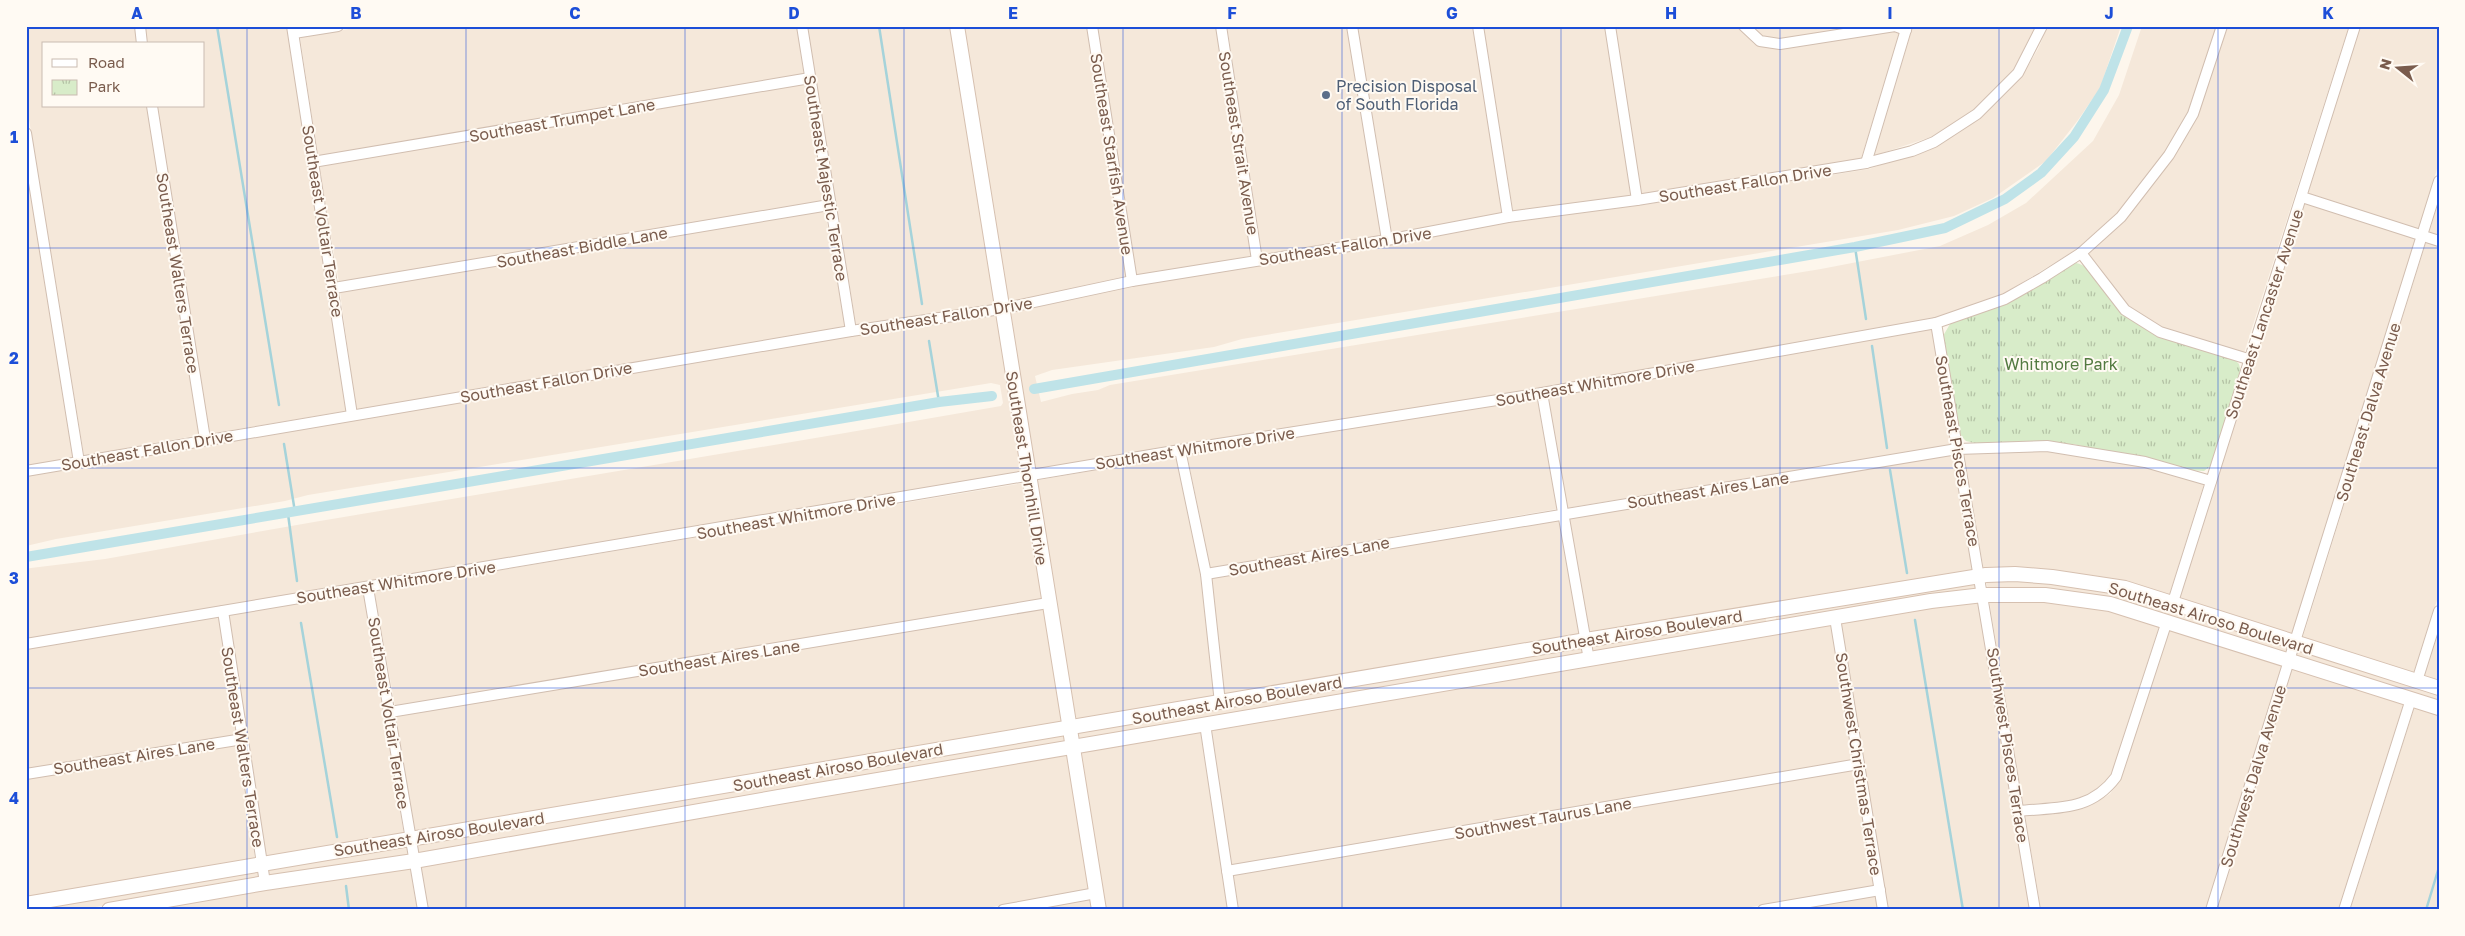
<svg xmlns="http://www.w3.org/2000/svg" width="2465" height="936" font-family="'Golos Text',sans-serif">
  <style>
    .residential { fill: #f5e8da }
    .park { fill: url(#park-tufts) }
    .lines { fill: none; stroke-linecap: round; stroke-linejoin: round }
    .stream { stroke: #a5d3da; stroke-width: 2.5 }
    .canal { stroke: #bfe3e8; stroke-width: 10 }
    .street-casing { stroke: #d1beb0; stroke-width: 12 }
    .secondary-casing { stroke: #d6c0b0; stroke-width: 16 }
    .street { stroke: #fff; stroke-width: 10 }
    .secondary { stroke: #fff; stroke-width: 14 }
    .grid { fill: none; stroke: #1d4ed8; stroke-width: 1; stroke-opacity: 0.55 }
    .service-dot { fill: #5c6f8a; stroke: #fffaf3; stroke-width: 2 }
    .labels { text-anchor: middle; stroke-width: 4; stroke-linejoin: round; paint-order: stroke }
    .service-label { font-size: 16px; fill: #4e5e75; stroke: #fffaf3; text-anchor: start }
    .street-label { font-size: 16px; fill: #7a5c4d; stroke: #fffaf3 }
    .park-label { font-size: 16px; fill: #537a41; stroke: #fffaf3 }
    .neatline { fill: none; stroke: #1d4ed8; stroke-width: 2 }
    .grid-label { font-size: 16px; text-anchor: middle; font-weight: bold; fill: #1d4ed8 }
  </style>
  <defs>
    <pattern id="park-tufts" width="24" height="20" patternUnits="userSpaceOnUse" patternTransform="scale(1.25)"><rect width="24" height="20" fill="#d8ecc9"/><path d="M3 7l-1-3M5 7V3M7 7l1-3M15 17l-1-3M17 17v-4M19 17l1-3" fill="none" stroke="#b4c2a5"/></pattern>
  </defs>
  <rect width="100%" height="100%" fill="#fdf6ec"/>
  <!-- residential -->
  <g class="residential">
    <path d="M 26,26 L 134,26 L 137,44 L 44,44 L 44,106 L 147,106 L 199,435 L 84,456 L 26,101 Z"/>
    <path d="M 145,26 L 287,26 L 329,289 L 346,411 L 209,434 L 157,106 L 204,106 L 204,44 L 148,44 Z"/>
    <path d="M 368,26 L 797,26 L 804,75 L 318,157 L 300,37 Z"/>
    <path d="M 807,26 L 952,26 L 995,305 L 856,325 Z"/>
    <path d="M 962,26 L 1087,26 L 1126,277 L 1005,303 Z"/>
    <path d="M 1097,26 L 1216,26 L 1251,256 L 1136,276 Z"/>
    <path d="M 1227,26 L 1347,26 L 1381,236 L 1262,254 Z"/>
    <path d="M 1357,26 L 1472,26 L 1503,213 L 1392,234 Z"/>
    <path d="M 1483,26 L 1605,26 L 1631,196 L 1513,211 Z"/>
    <path d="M 1615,26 L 1738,26 L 1754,44 L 1780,49 L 1895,31 L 1900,33 L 1861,159 L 1641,195 Z"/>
    <path d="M 1750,26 L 1864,26 L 1779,40 L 1762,36 Z"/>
    <path d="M 1913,26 L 2036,26 L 2013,70 L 1974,110 L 1931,137 L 1873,156 Z"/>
    <path d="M 2048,26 L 2121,26 L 2100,88 L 2078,120 L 2046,161 L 1993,198 L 1954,216 L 1898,230 L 1242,339 L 1214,347 L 1052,370 L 1035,376 L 1041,402 L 1072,394 L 1098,390 L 1110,385 L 1821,269 L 1940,246 L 1988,225 L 2026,203 L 2093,141 L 2119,95 L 2142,26 L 2217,26 L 2188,112 L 2164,153 L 2117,213 L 2077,249 L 2002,295 L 1934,318 L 1541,388 L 1174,446 L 1032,471 L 1007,313 L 1133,286 L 1393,244 L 1509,222 L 1642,205 L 1869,169 L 1936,146 L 1981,118 L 2022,76 L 2038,49 Z"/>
    <path d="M 2228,26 L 2349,26 L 2244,353 L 2162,328 L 2129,306 L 2088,253 L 2125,220 L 2173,158 L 2198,115 Z"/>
    <path d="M 2360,26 L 2439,26 L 2439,162 L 2419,230 L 2308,194 Z"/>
    <path d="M 806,84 L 823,201 L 339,283 L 319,166 Z"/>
    <path d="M 26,166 L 74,458 L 26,466 Z"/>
    <path d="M 2439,200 L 2439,236 L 2429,233 Z"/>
    <path d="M 2305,203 L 2416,239 L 2292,636 L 2179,600 L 2253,361 Z"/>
    <path d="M 825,211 L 845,327 L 356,410 L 340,292 Z"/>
    <path d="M 2426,242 L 2439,246 L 2439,594 L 2413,675 L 2302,640 Z"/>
    <path d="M 997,314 L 1022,473 L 26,639 L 26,569 L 31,568 L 105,559 L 314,522 L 845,433 L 1001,406 L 1003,403 L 1000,385 L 991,383 L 308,495 L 285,501 L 56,539 L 26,546 L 26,476 L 852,335 Z"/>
    <path d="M 1932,329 L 1951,445 L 1567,508 L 1548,397 Z"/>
    <path d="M 1537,398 L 1557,509 L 1210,568 L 1187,454 Z"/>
    <path d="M 2047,451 L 2144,467 L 2204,484 L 2169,596 L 1984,571 L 1963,454 Z"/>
    <path d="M 1953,455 L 1974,572 L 1590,634 L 1569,517 Z"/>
    <path d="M 1176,456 L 1201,574 L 1214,700 L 1073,722 L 1034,481 Z"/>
    <path d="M 1024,483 L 1042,599 L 395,706 L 374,591 Z"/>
    <path d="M 1559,519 L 1580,636 L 1224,698 L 1211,578 Z"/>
    <path d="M 2015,579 L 2124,593 L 2289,645 L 2286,654 L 2163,615 L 1988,590 L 1986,580 Z"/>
    <path d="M 1976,581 L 1978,591 L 1777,623 L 1775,614 Z"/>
    <path d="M 364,593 L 404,835 L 265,858 L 229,615 Z"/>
    <path d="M 2044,599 L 2109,609 L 2160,624 L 2111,775 L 2102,788 L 2080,800 L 2023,805 L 1989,600 Z"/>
    <path d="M 1979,601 L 2030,910 L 1888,910 L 1841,622 L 1932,606 Z"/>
    <path d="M 1044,609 L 1063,723 L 415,834 L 396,716 Z"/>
    <path d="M 1765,615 L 1767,625 L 1594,654 L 1592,644 Z"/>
    <path d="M 219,616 L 237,735 L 26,769 L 26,649 Z"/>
    <path d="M 1831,624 L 1853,760 L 1231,865 L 1210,728 Z"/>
    <path d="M 2170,627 L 2283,663 L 2206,910 L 2041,910 L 2025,815 L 2083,809 L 2110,794 L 2121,779 Z"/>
    <path d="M 2439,628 L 2439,683 L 2423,678 Z"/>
    <path d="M 1582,645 L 1583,656 L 1077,740 L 1075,731 Z"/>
    <path d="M 2299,649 L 2439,693 L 2439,703 L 2296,657 Z"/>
    <path d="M 2293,666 L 2405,702 L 2339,910 L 2217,910 Z"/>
    <path d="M 2415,705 L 2439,713 L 2439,910 L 2350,910 Z"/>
    <path d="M 1200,729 L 1228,910 L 1104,910 L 1079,750 Z"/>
    <path d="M 1065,733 L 1067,742 L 418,856 L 416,843 Z"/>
    <path d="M 238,744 L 255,859 L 26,900 L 26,779 Z"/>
    <path d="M 1068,752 L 1090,889 L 976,910 L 428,910 L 420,865 Z"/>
    <path d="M 1854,770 L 1874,886 L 1734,910 L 1239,910 L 1233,875 Z"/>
    <path d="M 406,845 L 408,857 L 269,878 L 267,867 Z"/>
    <path d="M 410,867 L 417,910 L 138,910 Z"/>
    <path d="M 257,869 L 259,879 L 78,910 L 26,910 Z"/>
    <path d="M 1875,896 L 1878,910 L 1792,910 Z"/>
    <path d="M 1092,899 L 1094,910 L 1030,910 Z"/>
  </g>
  <!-- park -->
  <path class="park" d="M 2076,263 C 2093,266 2101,289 2111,301 C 2115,307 2121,311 2125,316 L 2235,360 L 2239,364 L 2241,372 L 2212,465 L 2204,471 L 2188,470 L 2073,444 L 1974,443 L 1966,441 L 1959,434 L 1943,336 L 1950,324 L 1958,319 L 2017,298 Z"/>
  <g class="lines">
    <!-- stream -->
    <g class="stream">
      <path d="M 217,26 L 279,405"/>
      <path d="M 879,26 L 922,304"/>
      <path d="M 1855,247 L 1866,319"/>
      <path d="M 929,341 L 939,402"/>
      <path d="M 1872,346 L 1887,448"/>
      <path d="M 284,444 L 295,512"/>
      <path d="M 1890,470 L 1907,573"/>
      <path d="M 288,514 L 297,581"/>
      <path d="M 1915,620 L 1963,910"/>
      <path d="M 301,623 L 337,837"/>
      <path d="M 346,886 L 349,910"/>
      <path d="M 2426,910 L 2439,867"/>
    </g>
    <!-- canal -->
    <g class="canal">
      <path d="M 1034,389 L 1855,247 L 1945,228 L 2005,199 L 2041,173 L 2074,137 L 2104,90 L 2128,26"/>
      <path d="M 26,557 L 939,402 L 992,396"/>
    </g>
    <!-- street casing -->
    <g class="street-casing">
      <g id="street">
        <path d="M 140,26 L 142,44"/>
        <path d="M 292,26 L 352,415"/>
        <path d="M 802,26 L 851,331"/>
        <path d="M 1092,26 L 1132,281"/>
        <path d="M 1221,26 L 1257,260"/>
        <path d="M 1352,26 L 1387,240"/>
        <path d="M 1478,26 L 1508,217"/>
        <path d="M 1610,26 L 1637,200"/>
        <path d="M 1744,26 L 1760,41 L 1780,44 L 1895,26 L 1906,30"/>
        <path d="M 294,33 L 338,26"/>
        <path d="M 152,106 L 205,439"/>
        <path d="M 26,133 L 79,462"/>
        <path d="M 313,162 L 810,78"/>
        <path d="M 1866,163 L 1907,26"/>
        <path d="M 2302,197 L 2439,241"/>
        <path d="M 2081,253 L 2125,310 L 2160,332 L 2248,359"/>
        <path d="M 334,288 L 829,205"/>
        <path d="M 1936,323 L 2035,910"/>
        <path d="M 1542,393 L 1589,660"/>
        <path d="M 1180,450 L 1206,574 L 1220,703"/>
        <path d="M 26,471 L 851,331 L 1001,309 L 1132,281 L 1387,240 L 1508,217 L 1637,200 L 1866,163 L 1912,151 L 1934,142 L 1977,114 L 2018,73 L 2042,26"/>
        <path d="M 1206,574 L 1957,449 L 2047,446 L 2145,462 L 2211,481"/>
        <path d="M 368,588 L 423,910"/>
        <path d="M 2173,602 L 2355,26"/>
        <path d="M 223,611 L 265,883"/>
        <path d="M 1835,618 L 1883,910"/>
        <path d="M 26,644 L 1180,450 L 1542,393 L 1936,323 L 2005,299 L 2042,278 L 2081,253 L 2121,217 L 2169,155 L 2193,114 L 2222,26"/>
        <path d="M 2417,681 L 2439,611"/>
        <path d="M 390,712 L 1048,603"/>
        <path d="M 1205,724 L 1233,910"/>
        <path d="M 26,774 L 243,739"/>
        <path d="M 2019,811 C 2057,807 2090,812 2116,777 L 2167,621"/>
        <path d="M 1227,871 L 1859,764"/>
        <path d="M 1003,910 L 1096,893"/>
        <path d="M 1763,910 L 1880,890"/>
        <path d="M 2211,910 L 2439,181"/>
        <path d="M 2344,910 L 2411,699"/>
      </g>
    </g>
    <!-- secondary casing -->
    <g class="secondary-casing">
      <g id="secondary">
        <path d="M 957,26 L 1099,910"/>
        <path d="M 26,904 L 1586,640 L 1986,575 L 2015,574 L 2052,577 L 2125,588 L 2439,688"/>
        <path d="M 109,910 L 265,883 L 414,861 L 813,791 L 1931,601 L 1983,595 L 2045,595 L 2110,604 L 2439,708"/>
      </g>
    </g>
    <!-- street -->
    <use href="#street" class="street"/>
    <!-- secondary -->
    <use href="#secondary" class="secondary"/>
  </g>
  <!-- grid -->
  <path class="grid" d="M 247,26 L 247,910M 466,26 L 466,910M 685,26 L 685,910M 904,26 L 904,910M 1123,26 L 1123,910M 1342,26 L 1342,910M 1561,26 L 1561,910M 1780,26 L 1780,910M 1999,26 L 1999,910M 2218,26 L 2218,910M 26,248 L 2439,248M 26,468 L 2439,468M 26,688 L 2439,688"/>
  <!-- markers -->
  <circle class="service-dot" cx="1326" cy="95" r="5"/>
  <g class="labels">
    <!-- service labels -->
    <g class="service-label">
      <text x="1336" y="92">Precision Disposal<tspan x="1336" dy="18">of South Florida</tspan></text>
    </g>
    <!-- street labels -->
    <g class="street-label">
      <text transform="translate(562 120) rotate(-10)" y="6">Southeast Trumpet Lane</text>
      <text transform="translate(1239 143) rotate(81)" y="6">Southeast Strait Avenue</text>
      <text transform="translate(1112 154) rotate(81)" y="6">Southeast Starfish Avenue</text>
      <text transform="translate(826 178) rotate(81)" y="6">Southeast Majestic Terrace</text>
      <text transform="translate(1745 183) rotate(-9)" y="6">Southeast Fallon Drive</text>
      <text transform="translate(323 221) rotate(81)" y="6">Southeast Voltair Terrace</text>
      <text transform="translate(1345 246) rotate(-9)" y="6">Southeast Fallon Drive</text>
      <text transform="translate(582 247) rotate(-10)" y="6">Southeast Biddle Lane</text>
      <text transform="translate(178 273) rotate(81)" y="6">Southeast Walters Terrace</text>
      <text transform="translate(2264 314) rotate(-72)" y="6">Southeast Lancaster Avenue</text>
      <text transform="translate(946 316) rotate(-9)" y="6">Southeast Fallon Drive</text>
      <text transform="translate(546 382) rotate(-10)" y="6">Southeast Fallon Drive</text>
      <text transform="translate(1595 383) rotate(-10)" y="6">Southeast Whitmore Drive</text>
      <text transform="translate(2368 412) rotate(-73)" y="6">Southeast Dalva Avenue</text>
      <text transform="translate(1195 448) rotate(-9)" y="6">Southeast Whitmore Drive</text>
      <text transform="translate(147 450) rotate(-10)" y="6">Southeast Fallon Drive</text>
      <text transform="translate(1958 451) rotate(80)" y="6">Southeast Pisces Terrace</text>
      <text transform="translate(1027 468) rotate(81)" y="6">Southeast Thornhill Drive</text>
      <text transform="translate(1708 490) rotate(-9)" y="6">Southeast Aires Lane</text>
      <text transform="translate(796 516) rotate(-10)" y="6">Southeast Whitmore Drive</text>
      <text transform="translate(1309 556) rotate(-10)" y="6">Southeast Aires Lane</text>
      <text transform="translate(396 582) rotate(-9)" y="6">Southeast Whitmore Drive</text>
      <text transform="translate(2211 618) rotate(17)" y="6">Southeast Airoso Boulevard</text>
      <text transform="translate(1637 632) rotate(-9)" y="6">Southeast Airoso Boulevard</text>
      <text transform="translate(719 658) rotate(-9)" y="6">Southeast Aires Lane</text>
      <text transform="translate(1237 700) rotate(-10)" y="6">Southeast Airoso Boulevard</text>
      <text transform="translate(389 713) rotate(81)" y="6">Southeast Voltair Terrace</text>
      <text transform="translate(2008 745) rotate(81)" y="6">Southwest Pisces Terrace</text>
      <text transform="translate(243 747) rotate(81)" y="6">Southeast Walters Terrace</text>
      <text transform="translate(134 756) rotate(-9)" y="6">Southeast Aires Lane</text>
      <text transform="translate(1859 764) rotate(81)" y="6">Southwest Christmas Terrace</text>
      <text transform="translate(838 767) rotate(-10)" y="6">Southeast Airoso Boulevard</text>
      <text transform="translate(2253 776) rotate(-73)" y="6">Southwest Dalva Avenue</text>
      <text transform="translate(1543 818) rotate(-10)" y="6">Southwest Taurus Lane</text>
      <text transform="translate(439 834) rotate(-9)" y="6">Southeast Airoso Boulevard</text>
    </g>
    <!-- park labels -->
    <g class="park-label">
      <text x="2061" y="370">Whitmore Park</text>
    </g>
  </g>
  <!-- border -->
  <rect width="2465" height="936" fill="none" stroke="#fffaf3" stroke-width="55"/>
  <!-- legend -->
  <rect x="42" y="42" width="162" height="65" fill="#fffaf3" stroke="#cabbb1"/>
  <rect x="52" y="59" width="25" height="8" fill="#ffffff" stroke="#cabbb1"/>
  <text x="88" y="68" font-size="15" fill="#7a5c4d">Road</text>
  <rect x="52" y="80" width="25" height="15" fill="url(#park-tufts)" stroke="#cabbb1"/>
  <text x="88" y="92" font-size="15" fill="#7a5c4d">Park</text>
  <!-- north arrow -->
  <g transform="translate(2398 68) rotate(287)" stroke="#fffaf3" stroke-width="4" paint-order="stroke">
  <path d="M0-4L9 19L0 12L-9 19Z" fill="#7a5c4d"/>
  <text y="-8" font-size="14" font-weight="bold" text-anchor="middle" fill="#7a5c4d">N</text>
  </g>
  <rect x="28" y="28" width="2410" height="880" class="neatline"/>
  <g class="grid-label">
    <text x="137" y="19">A</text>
    <text x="356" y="19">B</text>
    <text x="575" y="19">C</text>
    <text x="794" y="19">D</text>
    <text x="1013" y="19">E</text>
    <text x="1232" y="19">F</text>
    <text x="1452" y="19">G</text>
    <text x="1671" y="19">H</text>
    <text x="1890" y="19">I</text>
    <text x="2109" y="19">J</text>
    <text x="2328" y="19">K</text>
    <text x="14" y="143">1</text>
    <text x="14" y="364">2</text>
    <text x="14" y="584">3</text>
    <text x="14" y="804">4</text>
  </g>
</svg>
